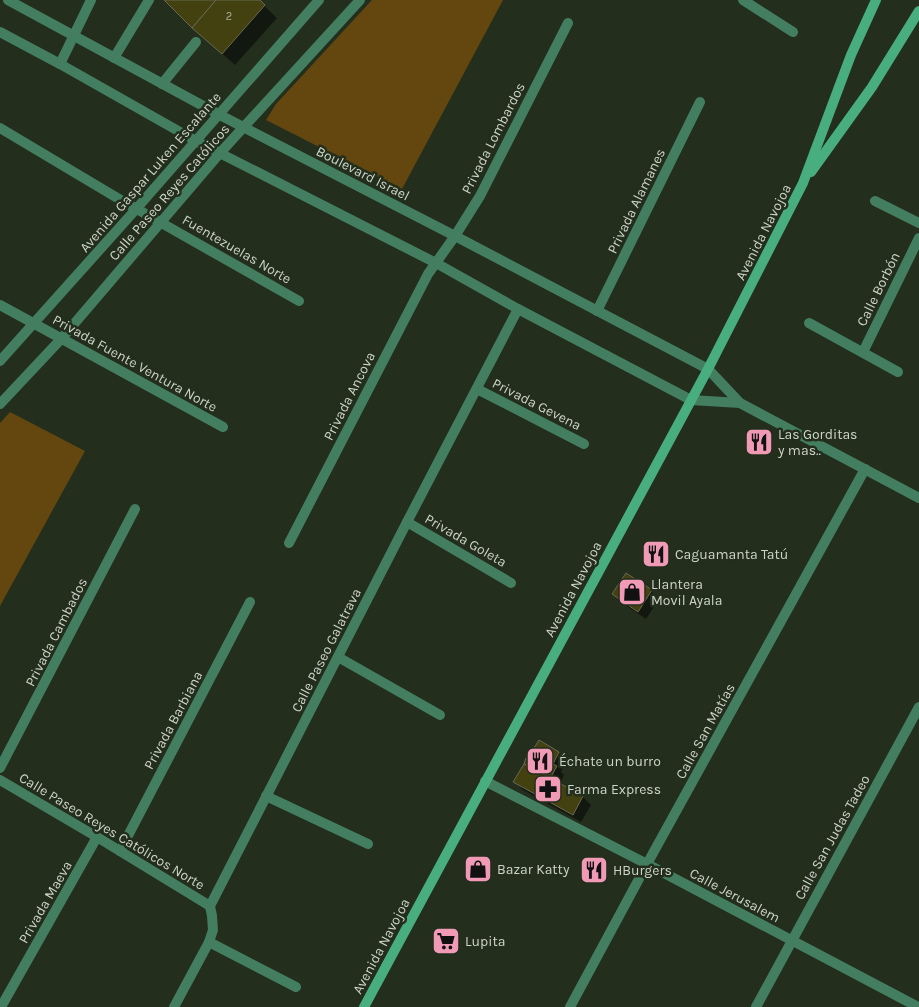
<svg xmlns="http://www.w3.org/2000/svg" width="919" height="1007" font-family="Karla,sans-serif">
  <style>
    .green { fill: #63470f }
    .shadow { fill: #0007 }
    .building { fill: #434110; stroke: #696953 }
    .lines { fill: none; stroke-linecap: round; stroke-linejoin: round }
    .lane { stroke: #437e61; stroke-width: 10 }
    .street { stroke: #437e61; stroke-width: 10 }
    .secondary { stroke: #48ae80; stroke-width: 10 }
    .labels { text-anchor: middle; stroke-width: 5; stroke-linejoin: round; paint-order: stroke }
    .number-label { font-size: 11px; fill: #aaaf9b }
    .street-label { font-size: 14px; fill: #cdd4c9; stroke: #232e1d }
    .poi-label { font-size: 14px; fill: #cdd4c9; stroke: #232e1d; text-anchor: start }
  </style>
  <rect width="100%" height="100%" fill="#232e1d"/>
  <!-- green -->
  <g class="green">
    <path d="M 372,0 L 503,0 L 402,189 L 266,120 L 276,104 Z"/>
    <path d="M 10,412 L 85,451 L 0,606 L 0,423 Z"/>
  </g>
  <!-- shadow -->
  <g class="shadow">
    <path d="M 166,0 L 258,0 L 277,18 L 235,65 L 200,34 Z"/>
    <path d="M 626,575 L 651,591 L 659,599 L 646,619 L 621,602 L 613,594 Z"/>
    <path d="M 558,753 L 566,761 L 561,772 L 564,775 L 560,784 L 583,797 L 591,805 L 581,822 L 523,790 L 515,781 L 527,759 Z"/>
  </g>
  <!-- building -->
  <g class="building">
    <path d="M 164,0 L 216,0 L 192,28 Z"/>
    <path d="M 216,0 L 260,0 L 265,5 L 222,54 L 192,28 Z"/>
    <path d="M 626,573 L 652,590 L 638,612 L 612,594 Z"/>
    <path d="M 539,740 L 559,752 L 553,764 L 557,766 L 551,777 L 524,764 L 526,758 L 528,758 Z"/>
    <path d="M 524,764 L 583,796 L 573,815 L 513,782 Z"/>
  </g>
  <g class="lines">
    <!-- lane -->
    <g class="lane">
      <path d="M 114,58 L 149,0"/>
      <path d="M 162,84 L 196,42"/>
    </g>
    <!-- street -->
    <g class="street">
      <path d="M 8,0 L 218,114 L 455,236 L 708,369 L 740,403 L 919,498"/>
      <path d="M 743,0 L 793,32"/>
      <path d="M 0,32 L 60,64 L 196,141 L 436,263 L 518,309 L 691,400 L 740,403"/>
      <path d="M 60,64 L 91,0"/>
      <path d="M 0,128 L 114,196 L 299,301"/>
      <path d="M 875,201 L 919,223"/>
      <path d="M 0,305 L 223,427"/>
      <path d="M 597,311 L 700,102"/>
      <path d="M 809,323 L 898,372"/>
      <path d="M 863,352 L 919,238"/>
      <path d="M 0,361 L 137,208 L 319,0"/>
      <path d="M 477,389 L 584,444"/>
      <path d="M 0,404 L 62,338 L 220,153 L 360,0"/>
      <path d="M 407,522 L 511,583"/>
      <path d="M 289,543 L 428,274 L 455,236 L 480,196 L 568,23"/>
      <path d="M 338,657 L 440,715"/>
      <path d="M 0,768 L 135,509"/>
      <path d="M 0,780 L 97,837 L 210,906"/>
      <path d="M 485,781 L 647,864 L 918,1007"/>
      <path d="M 266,796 L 368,844"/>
      <path d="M 120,851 L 250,602"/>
      <path d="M 209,942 L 296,987"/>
      <path d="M 1,1007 L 97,837"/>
      <path d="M 174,1007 L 209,942 L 213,930 L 212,916 L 210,906 L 407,522 L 518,309"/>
      <path d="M 570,1007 L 647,864 L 865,469"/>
      <path d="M 756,1007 L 919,707"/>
    </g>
    <!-- secondary -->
    <g class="secondary">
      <path d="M 811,172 L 872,87 L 919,11"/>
      <path d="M 364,1007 L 708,369 L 803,183 L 851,55 L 876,0"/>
    </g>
  </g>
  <!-- icons -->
  <defs>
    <g id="restaurant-square" transform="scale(1.4375)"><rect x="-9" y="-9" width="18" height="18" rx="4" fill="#f09ab6" stroke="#232e1d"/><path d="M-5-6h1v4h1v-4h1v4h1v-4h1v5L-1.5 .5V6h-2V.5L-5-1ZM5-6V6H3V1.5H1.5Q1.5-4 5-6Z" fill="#111"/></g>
    <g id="shop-square" transform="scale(1.4375)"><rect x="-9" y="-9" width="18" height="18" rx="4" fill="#f09ab6" stroke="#232e1d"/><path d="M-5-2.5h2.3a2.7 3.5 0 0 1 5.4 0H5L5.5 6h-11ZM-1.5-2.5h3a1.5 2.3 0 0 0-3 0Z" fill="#111"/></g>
    <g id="pharmacy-square" transform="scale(1.4375)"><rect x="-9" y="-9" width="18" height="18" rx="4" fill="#f09ab6" stroke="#232e1d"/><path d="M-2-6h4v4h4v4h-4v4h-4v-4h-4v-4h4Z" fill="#111"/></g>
    <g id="supermarket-square" transform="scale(1.4375)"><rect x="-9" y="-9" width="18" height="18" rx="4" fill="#f09ab6" stroke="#232e1d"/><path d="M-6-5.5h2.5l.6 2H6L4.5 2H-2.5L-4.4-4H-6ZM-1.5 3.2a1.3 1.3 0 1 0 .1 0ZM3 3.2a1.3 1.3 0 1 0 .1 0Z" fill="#111"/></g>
  </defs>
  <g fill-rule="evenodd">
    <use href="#restaurant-square" x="759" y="442"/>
    <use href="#restaurant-square" x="656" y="554"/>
    <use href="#shop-square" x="632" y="592"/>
    <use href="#restaurant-square" x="540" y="761"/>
    <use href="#pharmacy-square" x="548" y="789"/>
    <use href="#shop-square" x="478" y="869"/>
    <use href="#restaurant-square" x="594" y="870"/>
    <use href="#supermarket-square" x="446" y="941"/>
  </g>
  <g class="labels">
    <!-- number labels -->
    <g class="number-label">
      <text x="229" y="20">2</text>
    </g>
    <!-- street labels -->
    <g class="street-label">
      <text transform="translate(493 138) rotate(-63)" y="5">Privada Lombardos</text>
      <text transform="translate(150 172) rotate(-49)" y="5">Avenida Gaspar Luken Escalante</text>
      <text transform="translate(363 173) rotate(27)" y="5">Boulevard Israel</text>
      <text transform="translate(169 192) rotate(-49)" y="5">Calle Paseo Reyes Católicos</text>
      <text transform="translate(636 201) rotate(-64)" y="5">Privada Alamanes</text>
      <text transform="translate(763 232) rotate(-63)" y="5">Avenida Navojoa</text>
      <text transform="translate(237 249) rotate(30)" y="5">Fuentezuelas Norte</text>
      <text transform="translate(878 289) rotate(-64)" y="5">Calle Borbón</text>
      <text transform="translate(135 363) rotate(29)" y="5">Privada Fuente Ventura Norte</text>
      <text transform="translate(349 396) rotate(-63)" y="5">Privada Ancova</text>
      <text transform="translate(537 404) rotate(27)" y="5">Privada Gevena</text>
      <text transform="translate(466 540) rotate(30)" y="5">Privada Goleta</text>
      <text transform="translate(573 589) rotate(-62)" y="5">Avenida Navojoa</text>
      <text transform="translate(56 632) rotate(-63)" y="5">Privada Cambados</text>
      <text transform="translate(326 650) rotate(-63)" y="5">Calle Paseo Galatrava</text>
      <text transform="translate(173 720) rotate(-62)" y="5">Privada Barbiana</text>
      <text transform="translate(705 731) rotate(-61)" y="5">Calle San Matías</text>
      <text transform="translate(112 831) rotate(31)" y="5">Calle Paseo Reyes Católicos Norte</text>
      <text transform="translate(832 837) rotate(-61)" y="5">Calle San Judas Tadeo</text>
      <text transform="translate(735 895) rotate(28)" y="5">Calle Jerusalem</text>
      <text transform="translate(45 902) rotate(-60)" y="5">Privada Maeva</text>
      <text transform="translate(381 946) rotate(-62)" y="5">Avenida Navojoa</text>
    </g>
    <!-- poi labels -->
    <g class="poi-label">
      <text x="778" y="439">Las Gorditas<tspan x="778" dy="16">y mas..</tspan></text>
      <text x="675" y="559">Caguamanta Tatú</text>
      <text x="651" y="589">Llantera<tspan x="651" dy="16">Movil Ayala</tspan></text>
      <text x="559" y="766">Échate un burro</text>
      <text x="567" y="794">Farma Express</text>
      <text x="497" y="874">Bazar Katty</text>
      <text x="613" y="875">HBurgers</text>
      <text x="465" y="946">Lupita</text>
    </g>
  </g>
</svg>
